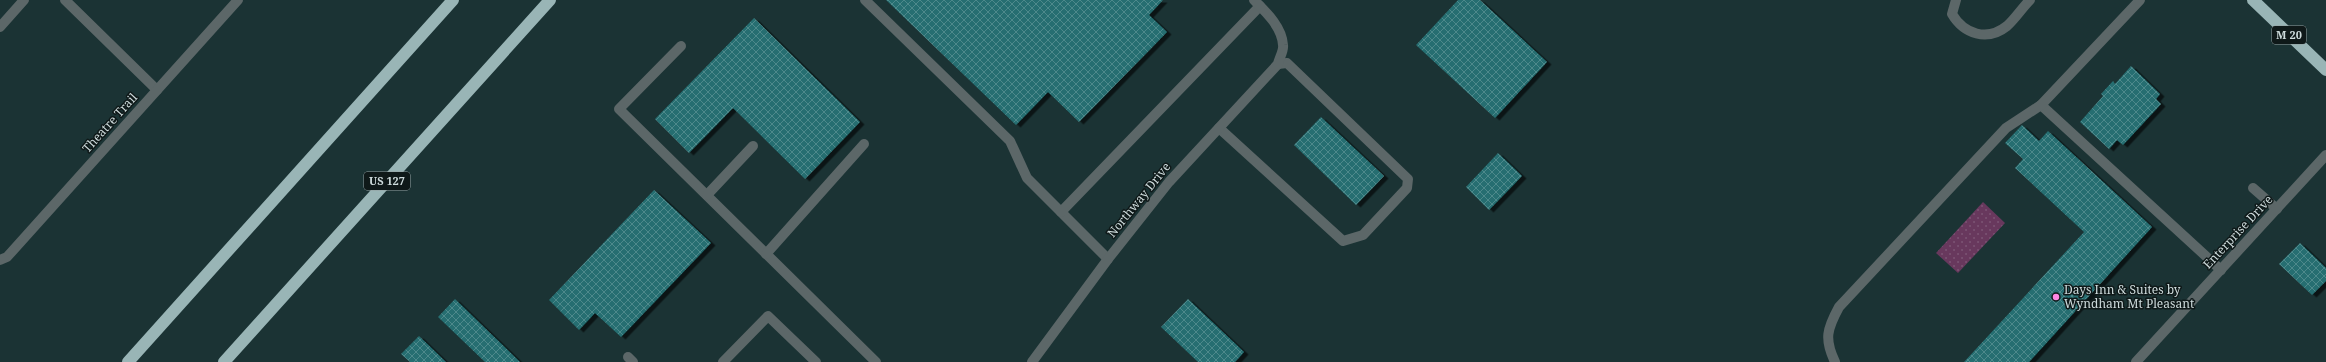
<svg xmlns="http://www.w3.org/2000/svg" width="2326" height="362" font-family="'Noto Serif',serif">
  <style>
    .grass { fill: url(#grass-dots) }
    .building { fill: url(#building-cross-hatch); filter: url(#shadow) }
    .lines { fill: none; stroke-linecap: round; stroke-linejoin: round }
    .minor { stroke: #5c6768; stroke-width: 10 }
    .highway { stroke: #99b5b6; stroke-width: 12 }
    .poi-dot { fill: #fd86e3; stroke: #0f1919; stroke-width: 1.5 }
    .labels { text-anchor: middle; stroke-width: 3; stroke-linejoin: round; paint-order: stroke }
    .shield { fill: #0f1919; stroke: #95a1a2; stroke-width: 1 }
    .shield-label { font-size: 11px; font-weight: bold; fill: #cedbdc }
    .street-label { font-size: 12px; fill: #cedbdc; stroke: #0f1919 }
    .poi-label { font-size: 12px; fill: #cedbdc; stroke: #0f1919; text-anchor: start }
  </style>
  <defs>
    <pattern id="grass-dots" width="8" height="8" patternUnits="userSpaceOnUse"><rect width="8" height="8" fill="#68385d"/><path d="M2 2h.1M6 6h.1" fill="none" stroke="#7c5474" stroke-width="1.8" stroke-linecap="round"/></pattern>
    <pattern id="building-cross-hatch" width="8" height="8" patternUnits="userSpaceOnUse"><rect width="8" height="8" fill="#256e71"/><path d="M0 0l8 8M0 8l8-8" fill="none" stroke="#4e898b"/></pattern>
    <filter id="shadow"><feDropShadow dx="4.5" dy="2.5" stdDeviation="0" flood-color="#0009"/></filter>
  </defs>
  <rect width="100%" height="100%" fill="#1b3334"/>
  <!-- grass -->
  <path class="grass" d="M 1983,202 L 2005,223 L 1958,273 L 1936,253 Z"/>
  <!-- building -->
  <g class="building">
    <path d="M 886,0 L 1163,0 L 1149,15 L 1167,32 L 1079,122 L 1048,92 L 1016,125 Z"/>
    <path d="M 1458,0 L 1480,0 L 1547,62 L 1495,118 L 1416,45 Z"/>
    <path d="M 754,18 L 860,122 L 805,179 L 733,108 L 689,153 L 655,119 Z"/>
    <path d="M 2131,66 L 2160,94 L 2156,99 L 2161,104 L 2123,145 L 2117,140 L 2109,149 L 2080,122 L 2103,96 L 2101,94 L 2113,81 L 2115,84 Z"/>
    <path d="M 1321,117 L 1384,176 L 1356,205 L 1294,145 Z"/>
    <path d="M 2022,125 L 2039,141 L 2048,131 L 2152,227 L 2029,362 L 1964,362 L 2084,232 L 2015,168 L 2023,159 L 2005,143 Z"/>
    <path d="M 1498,153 L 1522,176 L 1489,210 L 1466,187 Z"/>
    <path d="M 654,190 L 711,243 L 621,337 L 595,313 L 579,330 L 549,300 Z"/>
    <path d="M 2300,243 L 2326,268 L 2326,281 L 2312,295 L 2279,264 Z"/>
    <path d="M 455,299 L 520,362 L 485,362 L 438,317 Z"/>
    <path d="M 1188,299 L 1244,352 L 1235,362 L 1198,362 L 1161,327 Z"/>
    <path d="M 419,336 L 446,362 L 410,362 L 401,354 Z"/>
  </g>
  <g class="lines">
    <!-- minor -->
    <g class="minor">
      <path d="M 65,0 L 157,90"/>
      <path d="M 865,0 L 1010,141 L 1027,178 L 1108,259"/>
      <path d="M 1956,0 L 1952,14 C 1964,34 1987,42 2007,26 C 2015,19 2022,8 2030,0"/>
      <path d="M 0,27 L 24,0"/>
      <path d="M 681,46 L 619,109 L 876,362"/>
      <path d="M 2041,105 L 2221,270"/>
      <path d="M 1219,128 L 1343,241 L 1363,235 L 1407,188 L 1408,179 L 1287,63 L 1278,64"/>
      <path d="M 2253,188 L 2277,209"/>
      <path d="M 707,195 L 753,146"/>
      <path d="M 1061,212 L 1260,6"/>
      <path d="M 766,254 L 864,144"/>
      <path d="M 0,260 L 7,257 L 238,0"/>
      <path d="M 628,357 L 633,362"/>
      <path d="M 723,362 L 768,316 L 816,362"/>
      <path d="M 1032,362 L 1108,259 L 1169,182 L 1278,64 C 1279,58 1284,51 1283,45 C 1282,27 1266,12 1254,0"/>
      <path d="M 1835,362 C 1824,339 1827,329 1839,307 L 2006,128 L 2041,105 L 2140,0"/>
      <path d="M 2136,362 L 2326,155"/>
    </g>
    <!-- highway -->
    <g class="highway">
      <path d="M 2253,0 L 2326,70"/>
      <path d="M 128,362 L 453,0"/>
      <path d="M 224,362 L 550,0"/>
    </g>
  </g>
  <!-- markers -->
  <circle class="poi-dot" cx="2056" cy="297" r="4"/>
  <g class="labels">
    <!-- shield labels -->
    <g class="shield">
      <rect x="2272" y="26" width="34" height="18" rx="3"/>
      <rect x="364" y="172" width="46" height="18" rx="3"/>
    </g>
    <g class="shield-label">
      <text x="2289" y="39">M 20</text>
      <text x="387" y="185">US 127</text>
    </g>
    <!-- street labels -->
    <g class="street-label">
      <text transform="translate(110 123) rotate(-48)" y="4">Theatre Trail</text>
      <text transform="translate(1139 200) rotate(-51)" y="4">Northway Drive</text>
      <text transform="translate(2238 232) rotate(-47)" y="4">Enterprise Drive</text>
    </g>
    <!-- poi labels -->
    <g class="poi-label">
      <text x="2064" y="294">Days Inn &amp; Suites by<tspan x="2064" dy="14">Wyndham Mt Pleasant</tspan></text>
    </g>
  </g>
</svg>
